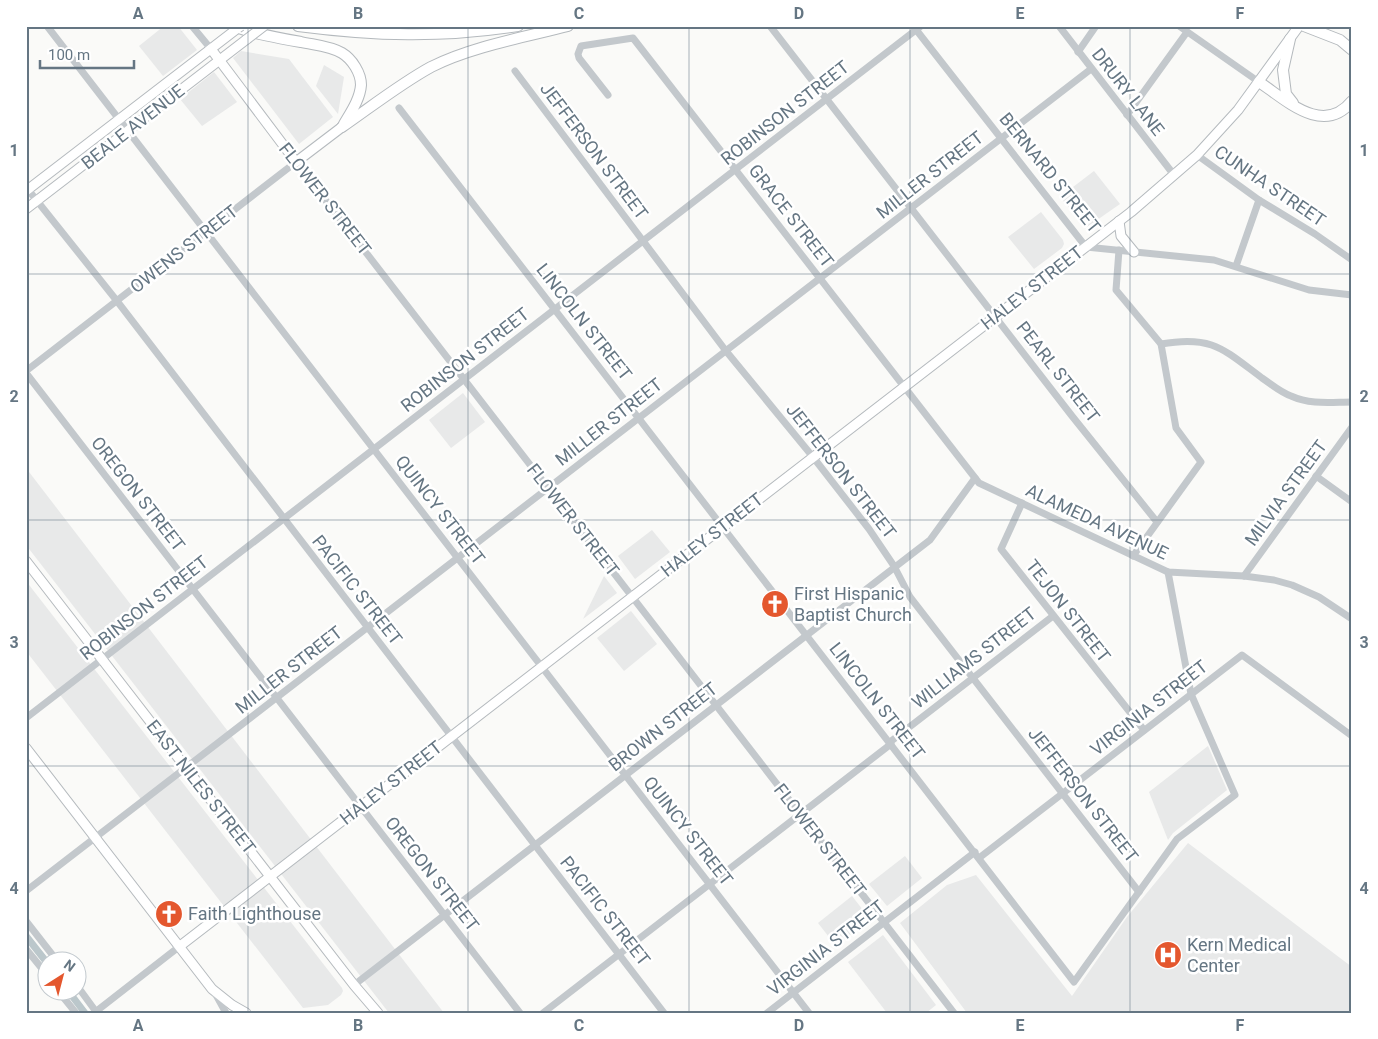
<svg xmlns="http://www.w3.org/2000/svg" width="1378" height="1039" font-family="Roboto,sans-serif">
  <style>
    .built { fill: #e8e9e9 }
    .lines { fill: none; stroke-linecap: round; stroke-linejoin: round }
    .canal { stroke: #bbc7cb; stroke-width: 7 }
    .major-casing { stroke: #b5babe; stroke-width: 11 }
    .highway-casing { stroke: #b4b9bd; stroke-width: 12 }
    .minor { stroke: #c3c8cc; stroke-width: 7 }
    .major { stroke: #fff; stroke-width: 9 }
    .highway { stroke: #fff; stroke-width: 10 }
    .major-bridge-casing { stroke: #b5babe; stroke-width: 11; stroke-linecap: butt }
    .major-bridge { stroke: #fff; stroke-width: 9 }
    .grid { fill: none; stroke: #657683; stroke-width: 1; stroke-opacity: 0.55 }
    .labels { text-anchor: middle; stroke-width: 5; stroke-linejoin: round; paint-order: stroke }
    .street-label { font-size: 18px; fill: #657683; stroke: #fff }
    .poi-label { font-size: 18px; fill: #657683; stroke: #fff; text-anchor: start }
    .neatline { fill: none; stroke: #657683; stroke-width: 2 }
    .grid-label { font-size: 16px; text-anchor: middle; font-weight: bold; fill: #657683 }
  </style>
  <rect width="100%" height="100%" fill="#fafaf8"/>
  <!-- built -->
  <g class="built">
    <path d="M 164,26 L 178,26 L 197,50 L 163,76 L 139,46 Z"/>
    <path d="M 241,51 L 289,59 L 333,117 L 299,144 L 233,58 Z"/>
    <path d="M 324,65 L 344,77 L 338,114 L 316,86 Z"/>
    <path d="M 214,72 L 237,102 L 202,126 L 180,99 Z"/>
    <path d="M 1094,171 L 1120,204 L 1087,227 L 1084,225 L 1060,197 Z"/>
    <path d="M 1041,212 L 1063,240 L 1064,244 L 1062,248 L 1034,269 L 1008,237 Z"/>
    <path d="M 463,393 L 485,422 L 451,448 L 429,420 Z"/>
    <path d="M 26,468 L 444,1013 L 389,1013 L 26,545 Z"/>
    <path d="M 652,530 L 670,552 L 635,579 L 618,556 Z"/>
    <path d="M 604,576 L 617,593 L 583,619 Z"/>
    <path d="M 26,581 L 342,988 L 343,991 L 341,995 L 328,1005 L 303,1008 L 26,651 Z"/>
    <path d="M 631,611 L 657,644 L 624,671 L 597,638 Z"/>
    <path d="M 1208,746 L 1227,790 L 1173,833 L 1168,840 L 1149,792 Z"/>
    <path d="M 1188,843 L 1352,967 L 1352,1013 L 967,1013 L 900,923 L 947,885 L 976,875 L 1072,996 L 1127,917 Z"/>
    <path d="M 905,856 L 922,878 L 887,906 L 869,884 Z"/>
    <path d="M 852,896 L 870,919 L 836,946 L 818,923 Z"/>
    <path d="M 883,935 L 936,1005 L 926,1013 L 887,1013 L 848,962 Z"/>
  </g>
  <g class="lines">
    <!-- canal -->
    <g class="canal">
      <path d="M 26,936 L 48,964"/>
      <path d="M 69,992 L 85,1013"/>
    </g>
    <!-- major casing -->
    <g class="major-casing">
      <g id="major">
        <path d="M 211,49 L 296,162 L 342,127"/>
        <path d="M 26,191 L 238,28"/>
        <path d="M 26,209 L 247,39"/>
        <path d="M 1119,221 L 1121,236 L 1134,252"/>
        <path d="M 26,561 L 354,985 L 378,1013"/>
        <path d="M 26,748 L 212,989 L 232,1005 L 246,1013"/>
        <path d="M 180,946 L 1131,212 L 1197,155 L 1238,110 L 1299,26"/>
      </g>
    </g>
    <!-- highway casing -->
    <g class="highway-casing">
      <g id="highway">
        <path d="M 233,26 C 255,34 278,38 301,42 C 314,45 330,46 342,53 C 352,59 361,73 361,85 C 360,99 351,112 344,124"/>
        <path d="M 298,26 C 375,36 441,38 518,26"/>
        <path d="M 1304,26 L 1340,40 L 1352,50"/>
        <path d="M 1290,39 L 1283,70 L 1286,94 L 1293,103"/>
        <path d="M 1259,82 C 1285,99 1323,137 1352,101"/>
        <path d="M 342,127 C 371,107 400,84 431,67 C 470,47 525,37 568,26"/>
      </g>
    </g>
    <!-- minor -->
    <g class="minor">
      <path d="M 47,26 L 809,1013"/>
      <path d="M 192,26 L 211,49"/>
      <path d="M 770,26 L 1072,416 L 1157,522"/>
      <path d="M 1059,26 L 1174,175"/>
      <path d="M 1179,26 L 1259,82"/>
      <path d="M 914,27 L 1086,247 L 1214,260 L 1309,290 L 1352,295"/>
      <path d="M 1078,52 L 1096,26"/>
      <path d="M 515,71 L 726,351 L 813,457 L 869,529 L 894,566 L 910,597 L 1139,892"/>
      <path d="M 608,95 L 579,58 L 578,54 L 581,46 L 633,38 L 979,483 L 1168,572 L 1244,576 L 1274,580 L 1292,585 L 1319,597 L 1352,619"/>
      <path d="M 399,108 L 1074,982 L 1177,839 L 1235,795 L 1191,694 L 1168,572"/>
      <path d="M 1127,115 L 1187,32"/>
      <path d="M 1197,155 L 1259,200 L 1315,234 L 1352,260"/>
      <path d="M 26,187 L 117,301 L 664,1013"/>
      <path d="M 1119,250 L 1116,290 L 1161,344 L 1176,428 L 1201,462 L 1133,556"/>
      <path d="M 1236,266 L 1259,200"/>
      <path d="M 1161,344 C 1212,335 1223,349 1262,378 C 1271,384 1280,392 1291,396 C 1311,405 1331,402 1352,402"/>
      <path d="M 26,371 L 296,162 L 954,1013"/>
      <path d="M 26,373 L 520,1013"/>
      <path d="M 1316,476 L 1352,502"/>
      <path d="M 1022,503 L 1001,549 L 1144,730"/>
      <path d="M 1244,576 L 1352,427"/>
      <path d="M 26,718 L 921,26"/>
      <path d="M 890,742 L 1053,616"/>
      <path d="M 979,858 L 1242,655 L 1352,736"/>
      <path d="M 26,891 L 1091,69"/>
      <path d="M 26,921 L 58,962"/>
      <path d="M 26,949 L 48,976"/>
      <path d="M 354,985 L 930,540 L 975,478"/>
      <path d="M 78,987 L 97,1013"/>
      <path d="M 59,992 L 76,1013"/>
      <path d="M 215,993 L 226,1013"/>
      <path d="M 94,1013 L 180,946"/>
      <path d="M 543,1013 L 891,744"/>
      <path d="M 767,1013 L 975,852"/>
    </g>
    <!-- major -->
    <use href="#major" class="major"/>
    <!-- highway -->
    <use href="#highway" class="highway"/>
    <!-- major-bridge casing -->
    <g class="major-bridge-casing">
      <g id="major-bridge">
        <path d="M 238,28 L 241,26"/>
        <path d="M 247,39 L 264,26"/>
      </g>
    </g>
    <!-- major-bridge -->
    <use href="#major-bridge" class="major-bridge"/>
  </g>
  <!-- grid -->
  <path class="grid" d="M 248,26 L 248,1013M 468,26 L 468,1013M 689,26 L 689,1013M 910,26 L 910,1013M 1130,26 L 1130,1013M 26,274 L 1352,274M 26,520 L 1352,520M 26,766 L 1352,766"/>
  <!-- icons -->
  <defs>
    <g id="church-disc" transform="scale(1.4375)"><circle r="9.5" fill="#e4572e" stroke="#fff"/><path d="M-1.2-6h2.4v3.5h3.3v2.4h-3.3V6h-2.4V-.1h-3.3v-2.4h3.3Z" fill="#fff"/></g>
    <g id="hospital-disc" transform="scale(1.4375)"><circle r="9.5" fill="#e4572e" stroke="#fff"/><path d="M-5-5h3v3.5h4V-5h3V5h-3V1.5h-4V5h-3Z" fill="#fff"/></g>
  </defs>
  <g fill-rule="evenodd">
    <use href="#church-disc" x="775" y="604"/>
    <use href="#church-disc" x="169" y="914"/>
    <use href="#hospital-disc" x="1168" y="955"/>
  </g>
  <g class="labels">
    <!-- street labels -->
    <g class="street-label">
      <text transform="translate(1128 92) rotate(52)" y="6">DRURY LANE</text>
      <text transform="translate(785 113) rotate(-38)" y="6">ROBINSON STREET</text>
      <text transform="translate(133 127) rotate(-38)" y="6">BEALE AVENUE</text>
      <text transform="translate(594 151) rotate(53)" y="6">JEFFERSON STREET</text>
      <text transform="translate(1050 173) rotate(51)" y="6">BERNARD STREET</text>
      <text transform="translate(930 175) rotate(-38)" y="6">MILLER STREET</text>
      <text transform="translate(1270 186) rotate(34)" y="6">CUNHA STREET</text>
      <text transform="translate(325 199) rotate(52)" y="6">FLOWER STREET</text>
      <text transform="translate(791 216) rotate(52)" y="6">GRACE STREET</text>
      <text transform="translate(184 249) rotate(-38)" y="6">OWENS STREET</text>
      <text transform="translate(1032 288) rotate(-38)" y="6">HALEY STREET</text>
      <text transform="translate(584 322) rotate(52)" y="6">LINCOLN STREET</text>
      <text transform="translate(465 360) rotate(-38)" y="6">ROBINSON STREET</text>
      <text transform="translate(1058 372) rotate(52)" y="6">PEARL STREET</text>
      <text transform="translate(609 422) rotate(-38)" y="6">MILLER STREET</text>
      <text transform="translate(841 471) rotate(52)" y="6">JEFFERSON STREET</text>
      <text transform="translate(1286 493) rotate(-54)" y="6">MILVIA STREET</text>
      <text transform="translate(138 494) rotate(52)" y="6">OREGON STREET</text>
      <text transform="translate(440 510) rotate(52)" y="6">QUINCY STREET</text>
      <text transform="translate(573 520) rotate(52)" y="6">FLOWER STREET</text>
      <text transform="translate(1097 522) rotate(25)" y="6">ALAMEDA AVENUE</text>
      <text transform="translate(712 535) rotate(-38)" y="6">HALEY STREET</text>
      <text transform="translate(357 590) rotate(52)" y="6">PACIFIC STREET</text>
      <text transform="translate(144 608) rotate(-38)" y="6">ROBINSON STREET</text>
      <text transform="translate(1068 611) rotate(52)" y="6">TEJON STREET</text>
      <text transform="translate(974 658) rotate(-38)" y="6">WILLIAMS STREET</text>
      <text transform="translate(289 670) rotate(-38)" y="6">MILLER STREET</text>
      <text transform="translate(877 701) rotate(52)" y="6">LINCOLN STREET</text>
      <text transform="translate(1149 708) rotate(-38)" y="6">VIRGINIA STREET</text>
      <text transform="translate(663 727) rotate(-38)" y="6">BROWN STREET</text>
      <text transform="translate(391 783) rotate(-38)" y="6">HALEY STREET</text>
      <text transform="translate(201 787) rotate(52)" y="6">EAST NILES STREET</text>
      <text transform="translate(1083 795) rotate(52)" y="6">JEFFERSON STREET</text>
      <text transform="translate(688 831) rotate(52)" y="6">QUINCY STREET</text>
      <text transform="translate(820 840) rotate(52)" y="6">FLOWER STREET</text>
      <text transform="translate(432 874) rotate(52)" y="6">OREGON STREET</text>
      <text transform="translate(605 911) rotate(52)" y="6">PACIFIC STREET</text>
      <text transform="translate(826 948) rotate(-38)" y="6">VIRGINIA STREET</text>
    </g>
    <!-- poi labels -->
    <g class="poi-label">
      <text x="794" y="600">First Hispanic<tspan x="794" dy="21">Baptist Church</tspan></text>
      <text x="188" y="920">Faith Lighthouse</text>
      <text x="1187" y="951">Kern Medical<tspan x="1187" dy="21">Center</tspan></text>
    </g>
  </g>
  <!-- border -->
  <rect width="1378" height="1039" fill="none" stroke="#ffffff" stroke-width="55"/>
  <!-- north arrow -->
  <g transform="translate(62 976) rotate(36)"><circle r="24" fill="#ffffff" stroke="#c1c8cd"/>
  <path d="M0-4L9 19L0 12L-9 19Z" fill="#e4572e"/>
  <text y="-8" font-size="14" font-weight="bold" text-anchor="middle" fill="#657683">N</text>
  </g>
  <!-- scale -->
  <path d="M40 60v8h94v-8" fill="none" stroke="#657683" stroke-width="2.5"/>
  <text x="48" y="60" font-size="15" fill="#657683" stroke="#ffffff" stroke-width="4" paint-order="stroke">100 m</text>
  <rect x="28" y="28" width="1322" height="984" class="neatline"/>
  <g class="grid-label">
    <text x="138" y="19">A</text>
    <text x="358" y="19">B</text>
    <text x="579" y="19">C</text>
    <text x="799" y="19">D</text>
    <text x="1020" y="19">E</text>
    <text x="1240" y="19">F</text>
    <text x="14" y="156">1</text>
    <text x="1364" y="156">1</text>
    <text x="14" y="402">2</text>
    <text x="1364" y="402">2</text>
    <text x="14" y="648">3</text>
    <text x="1364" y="648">3</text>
    <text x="14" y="894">4</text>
    <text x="1364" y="894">4</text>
    <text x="138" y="1031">A</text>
    <text x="358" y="1031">B</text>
    <text x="579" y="1031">C</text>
    <text x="799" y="1031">D</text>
    <text x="1020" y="1031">E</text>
    <text x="1240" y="1031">F</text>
  </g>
</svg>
